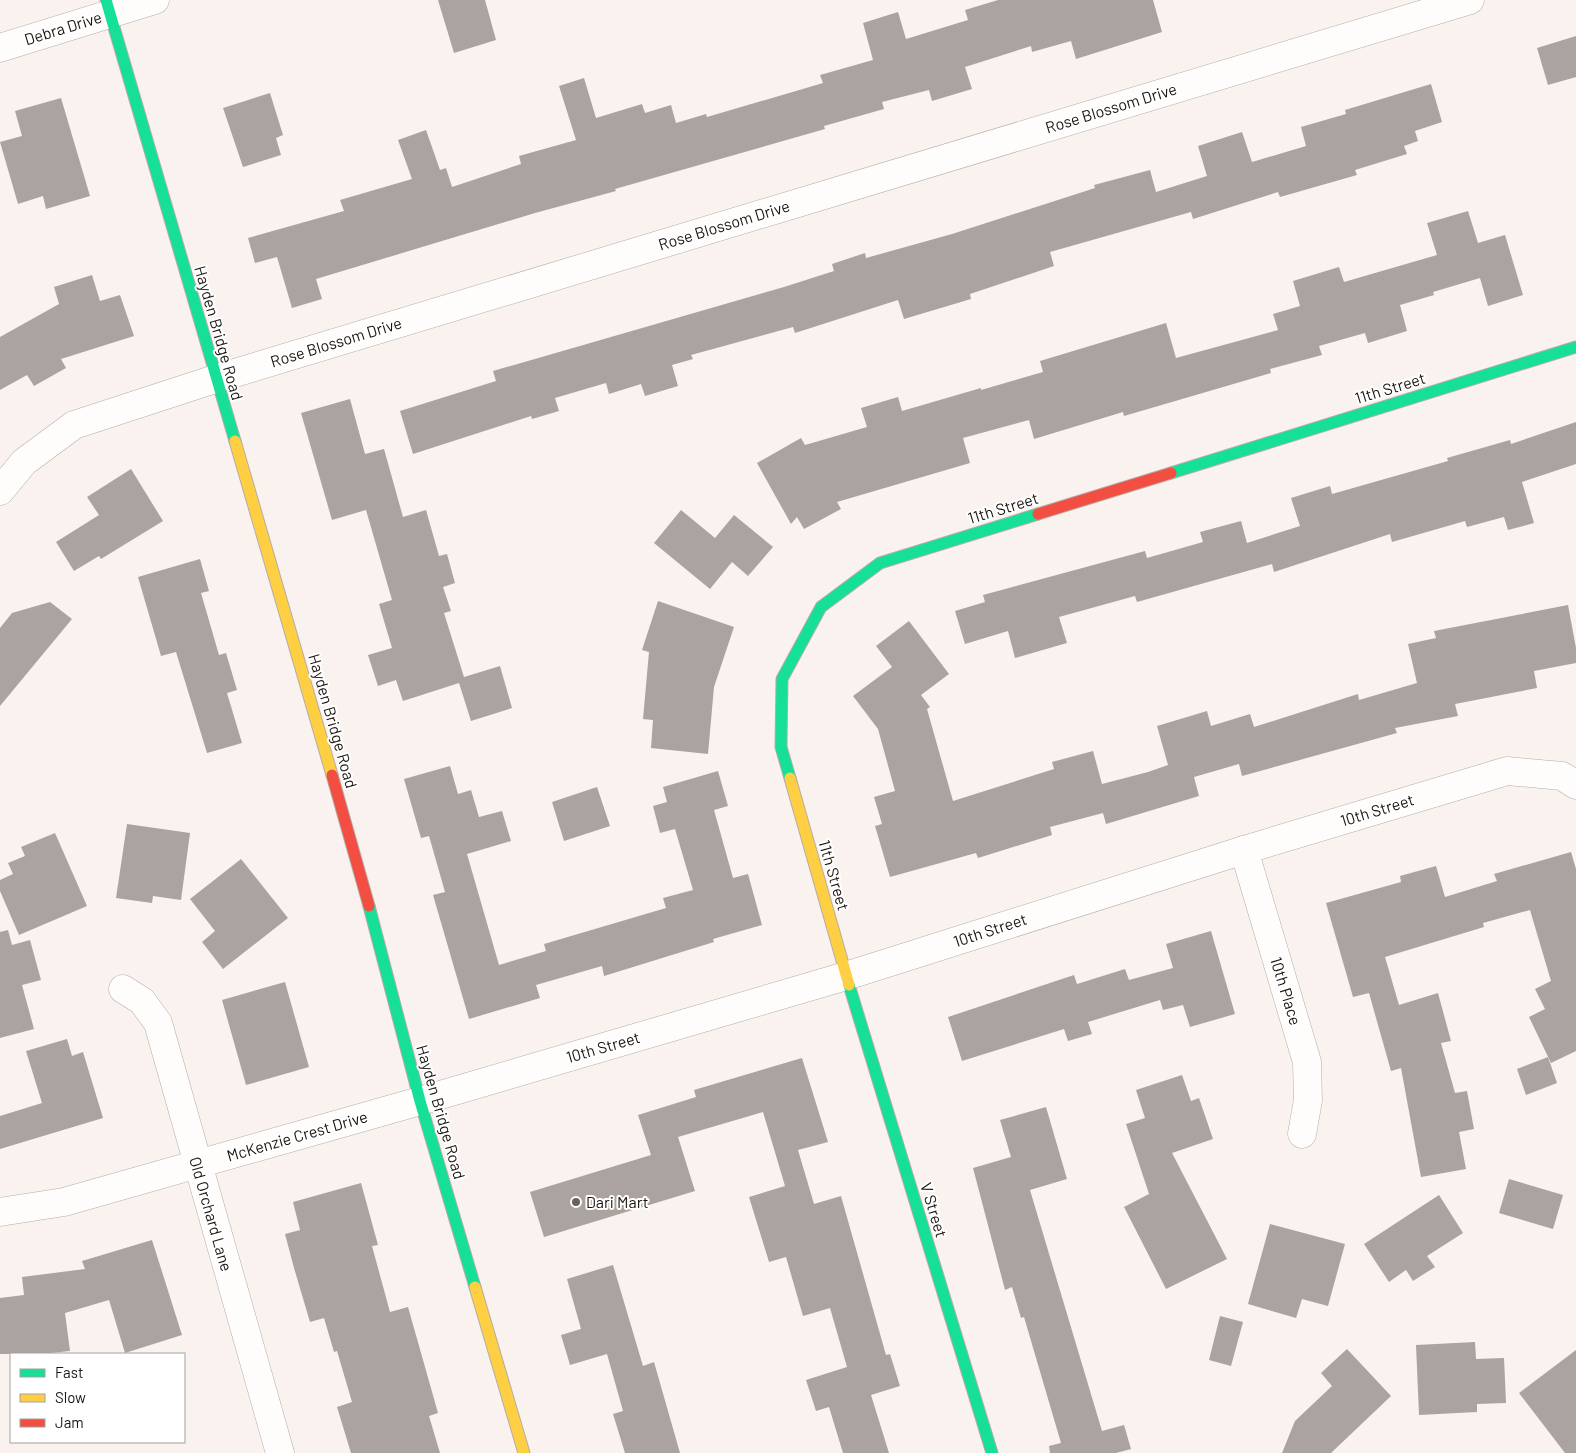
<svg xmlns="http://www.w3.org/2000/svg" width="1576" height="1453" font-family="Barlow,sans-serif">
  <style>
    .building { fill: #aba39f }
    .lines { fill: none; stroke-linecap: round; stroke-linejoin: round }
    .street-casing { stroke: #b4ada8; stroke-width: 29 }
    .fast-casing { stroke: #b4ada8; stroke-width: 13 }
    .slow-casing { stroke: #b4ada8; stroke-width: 13 }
    .jam-casing { stroke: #b4ada8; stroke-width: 13 }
    .street { stroke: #fefdfc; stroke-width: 28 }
    .fast { stroke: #16e098; stroke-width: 11 }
    .slow { stroke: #ffcf43; stroke-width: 11 }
    .jam { stroke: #f24e42; stroke-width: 11 }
    .poi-dot { fill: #69625d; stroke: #fff; stroke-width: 2 }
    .labels { text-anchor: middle; stroke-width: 4; stroke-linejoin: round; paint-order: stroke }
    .street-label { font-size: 16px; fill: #1b140f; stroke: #fff }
    .poi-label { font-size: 16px; fill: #1b140f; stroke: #fff; text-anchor: start }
  </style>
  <rect width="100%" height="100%" fill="#faf2ee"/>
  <!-- building -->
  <g class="building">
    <path d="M 438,0 L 485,0 L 496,40 L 454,53 Z"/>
    <path d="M 998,0 L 1153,0 L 1162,32 L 1076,59 L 1071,41 L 1032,52 L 1031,46 L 965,67 L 972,89 L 932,101 L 929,90 L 882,102 L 884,109 L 824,126 L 825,129 L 615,189 L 616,191 L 535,213 L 316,279 L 322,299 L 292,308 L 277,257 L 255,263 L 248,238 L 344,211 L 340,200 L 412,179 L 398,140 L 426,130 L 440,170 L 446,168 L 452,187 L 521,164 L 519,156 L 576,140 L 559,86 L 584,78 L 596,118 L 642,104 L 645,113 L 671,105 L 676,123 L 706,114 L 707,117 L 823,83 L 820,75 L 873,60 L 863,23 L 898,12 L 906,39 L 968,20 L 965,10 Z"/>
    <path d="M 1576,36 L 1576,77 L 1548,85 L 1537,48 Z"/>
    <path d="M 1431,84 L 1442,122 L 1415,131 L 1418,141 L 1404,146 L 1407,154 L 1355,170 L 1357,175 L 1280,197 L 1278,192 L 1193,219 L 1191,212 L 1050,252 L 1054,266 L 970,294 L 971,299 L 904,319 L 898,300 L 795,333 L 793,327 L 691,355 L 693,359 L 672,365 L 678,386 L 645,396 L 641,384 L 609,394 L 606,383 L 555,398 L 559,411 L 532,419 L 531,416 L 413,454 L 400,411 L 496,381 L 493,371 L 784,287 L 834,271 L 832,264 L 865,253 L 866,258 L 952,234 L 1095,188 L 1094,185 L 1150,170 L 1156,192 L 1207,176 L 1198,146 L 1242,132 L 1252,162 L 1306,146 L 1301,127 L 1346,114 L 1345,110 Z"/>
    <path d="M 270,93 L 283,135 L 276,138 L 281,155 L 243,167 L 223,108 Z"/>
    <path d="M 61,98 L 90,196 L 46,209 L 43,196 L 18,204 L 0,142 L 22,136 L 15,111 Z"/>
    <path d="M 1468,211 L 1478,243 L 1505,235 L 1523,295 L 1488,306 L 1480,278 L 1433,292 L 1434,295 L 1400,305 L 1407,331 L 1368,343 L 1365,333 L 1319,346 L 1322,355 L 1270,369 L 1271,373 L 1124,416 L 1123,412 L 1034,439 L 1029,420 L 963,438 L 970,463 L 837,502 L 841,509 L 804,529 L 797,517 L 791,524 L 757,463 L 801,438 L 805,445 L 867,427 L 861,408 L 898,397 L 902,411 L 981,388 L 981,390 L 1043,372 L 1040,361 L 1166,323 L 1176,358 L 1278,330 L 1273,314 L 1300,306 L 1293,281 L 1339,267 L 1344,282 L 1437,255 L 1427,223 Z"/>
    <path d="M 92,275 L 100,301 L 120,295 L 134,336 L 61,359 L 66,368 L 34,386 L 27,375 L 0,390 L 0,337 L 59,304 L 54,287 Z"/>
    <path d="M 350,399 L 365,454 L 384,449 L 403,517 L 426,510 L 439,556 L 447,554 L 455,583 L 443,587 L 451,611 L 444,613 L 464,677 L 500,666 L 512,708 L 471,721 L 459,683 L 403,701 L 396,680 L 378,686 L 368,655 L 392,648 L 379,604 L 392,600 L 366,510 L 332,520 L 301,413 Z"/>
    <path d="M 1576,422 L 1576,464 L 1522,482 L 1534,523 L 1508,530 L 1504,517 L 1467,527 L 1465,521 L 1392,542 L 1390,534 L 1274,572 L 1272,564 L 1137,602 L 1135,596 L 1059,617 L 1067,643 L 1015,658 L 1008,631 L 965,644 L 955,611 L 985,602 L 983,595 L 1145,551 L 1147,558 L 1203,542 L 1200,532 L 1241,521 L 1247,543 L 1300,526 L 1291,498 L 1330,486 L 1332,494 L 1448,461 L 1447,458 L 1510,440 L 1511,444 Z"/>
    <path d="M 131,469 L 163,521 L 101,559 L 99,556 L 74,571 L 56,542 L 99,515 L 87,497 Z"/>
    <path d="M 681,510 L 715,538 L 734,515 L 773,547 L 748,576 L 732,562 L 710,589 L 654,543 Z"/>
    <path d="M 200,559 L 209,591 L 201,593 L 219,655 L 226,653 L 237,690 L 227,693 L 242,743 L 207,753 L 176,652 L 161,656 L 138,577 Z"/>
    <path d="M 658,601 L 734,627 L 714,687 L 708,754 L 651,748 L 653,720 L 643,719 L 649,652 L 642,650 Z"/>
    <path d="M 50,602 L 72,619 L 0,706 L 0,628 L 12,613 Z"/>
    <path d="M 1568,605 L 1576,648 L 1576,663 L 1534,671 L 1537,688 L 1455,704 L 1458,716 L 1395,728 L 1397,733 L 1242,776 L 1239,764 L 1194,777 L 1199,796 L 1106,824 L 1103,813 L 1050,827 L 1052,835 L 978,858 L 976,853 L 890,877 L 875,826 L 882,824 L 874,797 L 895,791 L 878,729 L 853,696 L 892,667 L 876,646 L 909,621 L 949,674 L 921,695 L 930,707 L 927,709 L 953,801 L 1054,769 L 1052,762 L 1093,751 L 1102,784 L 1148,772 L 1168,765 L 1157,726 L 1207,711 L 1211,726 L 1250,714 L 1254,727 L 1358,694 L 1359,700 L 1417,683 L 1408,644 L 1436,638 L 1434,631 Z"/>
    <path d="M 450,766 L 458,794 L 471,790 L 479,817 L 502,811 L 511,841 L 467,854 L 499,965 L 546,951 L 544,944 L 666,908 L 663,898 L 693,890 L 675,829 L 660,833 L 653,806 L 667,802 L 663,787 L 718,771 L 728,806 L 714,810 L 733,878 L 748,874 L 762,925 L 713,939 L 714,942 L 604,976 L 602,966 L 536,985 L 540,998 L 469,1019 L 433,895 L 445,892 L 429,836 L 421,838 L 404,779 Z"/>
    <path d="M 597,787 L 610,826 L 564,841 L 552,802 Z"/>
    <path d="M 127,824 L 190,833 L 181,900 L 153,896 L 152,903 L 116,898 Z"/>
    <path d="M 55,833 L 87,906 L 19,935 L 0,891 L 0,880 L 13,874 L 8,863 L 25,856 L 21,847 Z"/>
    <path d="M 1571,852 L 1576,869 L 1576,1051 L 1551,1063 L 1529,1017 L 1545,1009 L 1535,989 L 1551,981 L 1530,910 L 1483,923 L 1484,927 L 1385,957 L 1399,1005 L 1438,993 L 1451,1041 L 1441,1043 L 1455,1093 L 1467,1091 L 1474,1129 L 1459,1132 L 1466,1169 L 1421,1177 L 1401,1068 L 1391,1071 L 1369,993 L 1353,997 L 1326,903 L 1401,882 L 1400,876 L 1436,866 L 1445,897 L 1497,881 L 1494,874 Z"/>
    <path d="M 241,859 L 288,918 L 223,969 L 202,942 L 215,931 L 190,899 Z"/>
    <path d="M 8,930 L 12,945 L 30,940 L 41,980 L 22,985 L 34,1029 L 0,1038 L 0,932 Z"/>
    <path d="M 1211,931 L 1235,1014 L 1190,1027 L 1183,1005 L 1163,1010 L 1160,1000 L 1088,1022 L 1092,1034 L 1068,1041 L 1064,1029 L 962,1061 L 948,1017 L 1074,975 L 1077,984 L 1125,969 L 1129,980 L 1173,968 L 1166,944 Z"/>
    <path d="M 285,982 L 309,1067 L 246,1085 L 222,1000 Z"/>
    <path d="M 67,1039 L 72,1056 L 83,1052 L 103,1118 L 0,1149 L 0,1116 L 42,1103 L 26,1051 Z"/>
    <path d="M 1548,1057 L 1557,1083 L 1526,1095 L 1517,1069 Z"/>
    <path d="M 802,1058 L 828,1142 L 798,1150 L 814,1204 L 841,1196 L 886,1355 L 890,1354 L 900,1386 L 871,1395 L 889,1453 L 843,1453 L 829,1407 L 816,1411 L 806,1380 L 847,1367 L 830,1308 L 803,1316 L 786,1257 L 769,1262 L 749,1197 L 785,1186 L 763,1112 L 678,1137 L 695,1191 L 544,1237 L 530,1192 L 651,1155 L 638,1115 L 696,1097 L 694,1090 Z"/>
    <path d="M 1182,1075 L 1191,1101 L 1199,1098 L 1213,1139 L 1172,1153 L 1227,1259 L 1166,1289 L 1124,1207 L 1149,1194 L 1126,1124 L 1145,1118 L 1136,1090 Z"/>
    <path d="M 1046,1107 L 1067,1179 L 1030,1190 L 1102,1431 L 1124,1425 L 1131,1449 L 1116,1453 L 1050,1453 L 1049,1446 L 1061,1443 L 1024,1317 L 1021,1318 L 1012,1287 L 1005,1290 L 973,1168 L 1011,1157 L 1000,1120 Z"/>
    <path d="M 1509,1179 L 1563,1195 L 1553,1229 L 1499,1213 Z"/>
    <path d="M 361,1183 L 378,1245 L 372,1246 L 390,1312 L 408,1307 L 438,1413 L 429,1416 L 440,1453 L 351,1453 L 337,1407 L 352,1402 L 337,1351 L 334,1352 L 324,1318 L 310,1322 L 294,1268 L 285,1234 L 300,1230 L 293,1202 Z"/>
    <path d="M 1439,1195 L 1463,1233 L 1427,1256 L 1435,1267 L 1413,1281 L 1406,1270 L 1389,1282 L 1364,1244 Z"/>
    <path d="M 1270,1224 L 1345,1244 L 1328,1306 L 1302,1299 L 1296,1318 L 1248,1304 Z"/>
    <path d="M 152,1240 L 182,1335 L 125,1353 L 109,1300 L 65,1313 L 70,1351 L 41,1354 L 0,1354 L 0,1298 L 24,1295 L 22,1277 L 85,1269 L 82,1261 Z"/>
    <path d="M 613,1265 L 643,1366 L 654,1362 L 680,1453 L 625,1453 L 613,1414 L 623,1411 L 607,1354 L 570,1365 L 561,1335 L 581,1329 L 567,1279 Z"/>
    <path d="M 1220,1316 L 1243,1322 L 1231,1366 L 1209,1360 Z"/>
    <path d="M 1475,1342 L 1476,1359 L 1504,1358 L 1506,1403 L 1477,1404 L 1477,1412 L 1419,1415 L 1416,1345 Z"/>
    <path d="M 1347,1349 L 1391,1396 L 1331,1453 L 1282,1453 L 1295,1421 L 1332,1386 L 1321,1373 Z"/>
    <path d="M 1576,1350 L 1576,1453 L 1565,1453 L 1519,1393 Z"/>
  </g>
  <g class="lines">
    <!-- street casing -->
    <g class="street-casing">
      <g id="street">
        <path d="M 0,48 L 155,0"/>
        <path d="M 0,491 L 24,462 L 74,425 L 215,379 L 1470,0"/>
        <path d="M 1244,850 L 1307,1062 L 1308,1100 L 1302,1134"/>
        <path d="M 123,989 L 142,1001 L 158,1023 L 280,1453"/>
        <path d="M 0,1212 L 64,1202 L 420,1101 L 846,976 L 1244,850 L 1507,771 L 1562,776 L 1576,785"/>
      </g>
    </g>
    <!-- fast casing -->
    <g class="fast-casing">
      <g id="fast">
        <path d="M 106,0 L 235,441"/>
        <path d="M 1171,473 L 1576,347"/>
        <path d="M 790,778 L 781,747 L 782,679 L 821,607 L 880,563 L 1038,514"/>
        <path d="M 369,906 L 420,1101 L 475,1287"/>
        <path d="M 849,985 L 992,1453"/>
      </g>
    </g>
    <!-- slow casing -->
    <g class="slow-casing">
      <g id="slow">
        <path d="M 235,441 L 332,775"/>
        <path d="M 790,778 L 849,985"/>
        <path d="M 475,1287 L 524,1453"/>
      </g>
    </g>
    <!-- jam casing -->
    <g class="jam-casing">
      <g id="jam">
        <path d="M 1038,514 L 1171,473"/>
        <path d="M 332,775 L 369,906"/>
      </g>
    </g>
    <!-- street -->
    <use href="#street" class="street"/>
    <!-- fast -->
    <use href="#fast" class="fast"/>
    <!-- slow -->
    <use href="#slow" class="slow"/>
    <!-- jam -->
    <use href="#jam" class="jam"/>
  </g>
  <!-- markers -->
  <circle class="poi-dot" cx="576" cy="1202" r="5"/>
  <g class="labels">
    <!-- street labels -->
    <g class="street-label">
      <text transform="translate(63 28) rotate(-17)" y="6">Debra Drive</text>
      <text transform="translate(1111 108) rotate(-17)" y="6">Rose Blossom Drive</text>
      <text transform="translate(724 225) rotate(-17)" y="6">Rose Blossom Drive</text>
      <text transform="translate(219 333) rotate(74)" y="6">Hayden Bridge Road</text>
      <text transform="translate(336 342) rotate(-17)" y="6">Rose Blossom Drive</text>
      <text transform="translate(1390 388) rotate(-17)" y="6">11th Street</text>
      <text transform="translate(1003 508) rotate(-17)" y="6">11th Street</text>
      <text transform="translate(333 721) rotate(74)" y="6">Hayden Bridge Road</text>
      <text transform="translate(1377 810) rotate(-17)" y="6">10th Street</text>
      <text transform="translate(834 875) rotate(74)" y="6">11th Street</text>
      <text transform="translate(990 930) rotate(-18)" y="6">10th Street</text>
      <text transform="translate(1286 991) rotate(73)" y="6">10th Place</text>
      <text transform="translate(603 1047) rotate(-16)" y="6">10th Street</text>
      <text transform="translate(441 1112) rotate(74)" y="6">Hayden Bridge Road</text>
      <text transform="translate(297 1136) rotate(-16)" y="6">McKenzie Crest Drive</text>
      <text transform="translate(934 1210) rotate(73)" y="6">V Street</text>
      <text transform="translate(211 1214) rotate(74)" y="6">Old Orchard Lane</text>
    </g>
    <!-- poi labels -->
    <g class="poi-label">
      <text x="586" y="1208">Dari Mart</text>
    </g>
  </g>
  <!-- legend -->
  <rect x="10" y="1353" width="175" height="90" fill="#ffffff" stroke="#a4a19f"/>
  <rect x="20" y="1369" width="25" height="8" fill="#16e098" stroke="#a4a19f"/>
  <text x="55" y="1378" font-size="15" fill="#1b140f">Fast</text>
  <rect x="20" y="1394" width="25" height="8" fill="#ffcf43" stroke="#a4a19f"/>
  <text x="55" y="1403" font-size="15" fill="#1b140f">Slow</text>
  <rect x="20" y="1419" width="25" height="8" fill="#f24e42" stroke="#a4a19f"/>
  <text x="55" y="1428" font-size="15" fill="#1b140f">Jam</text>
</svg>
